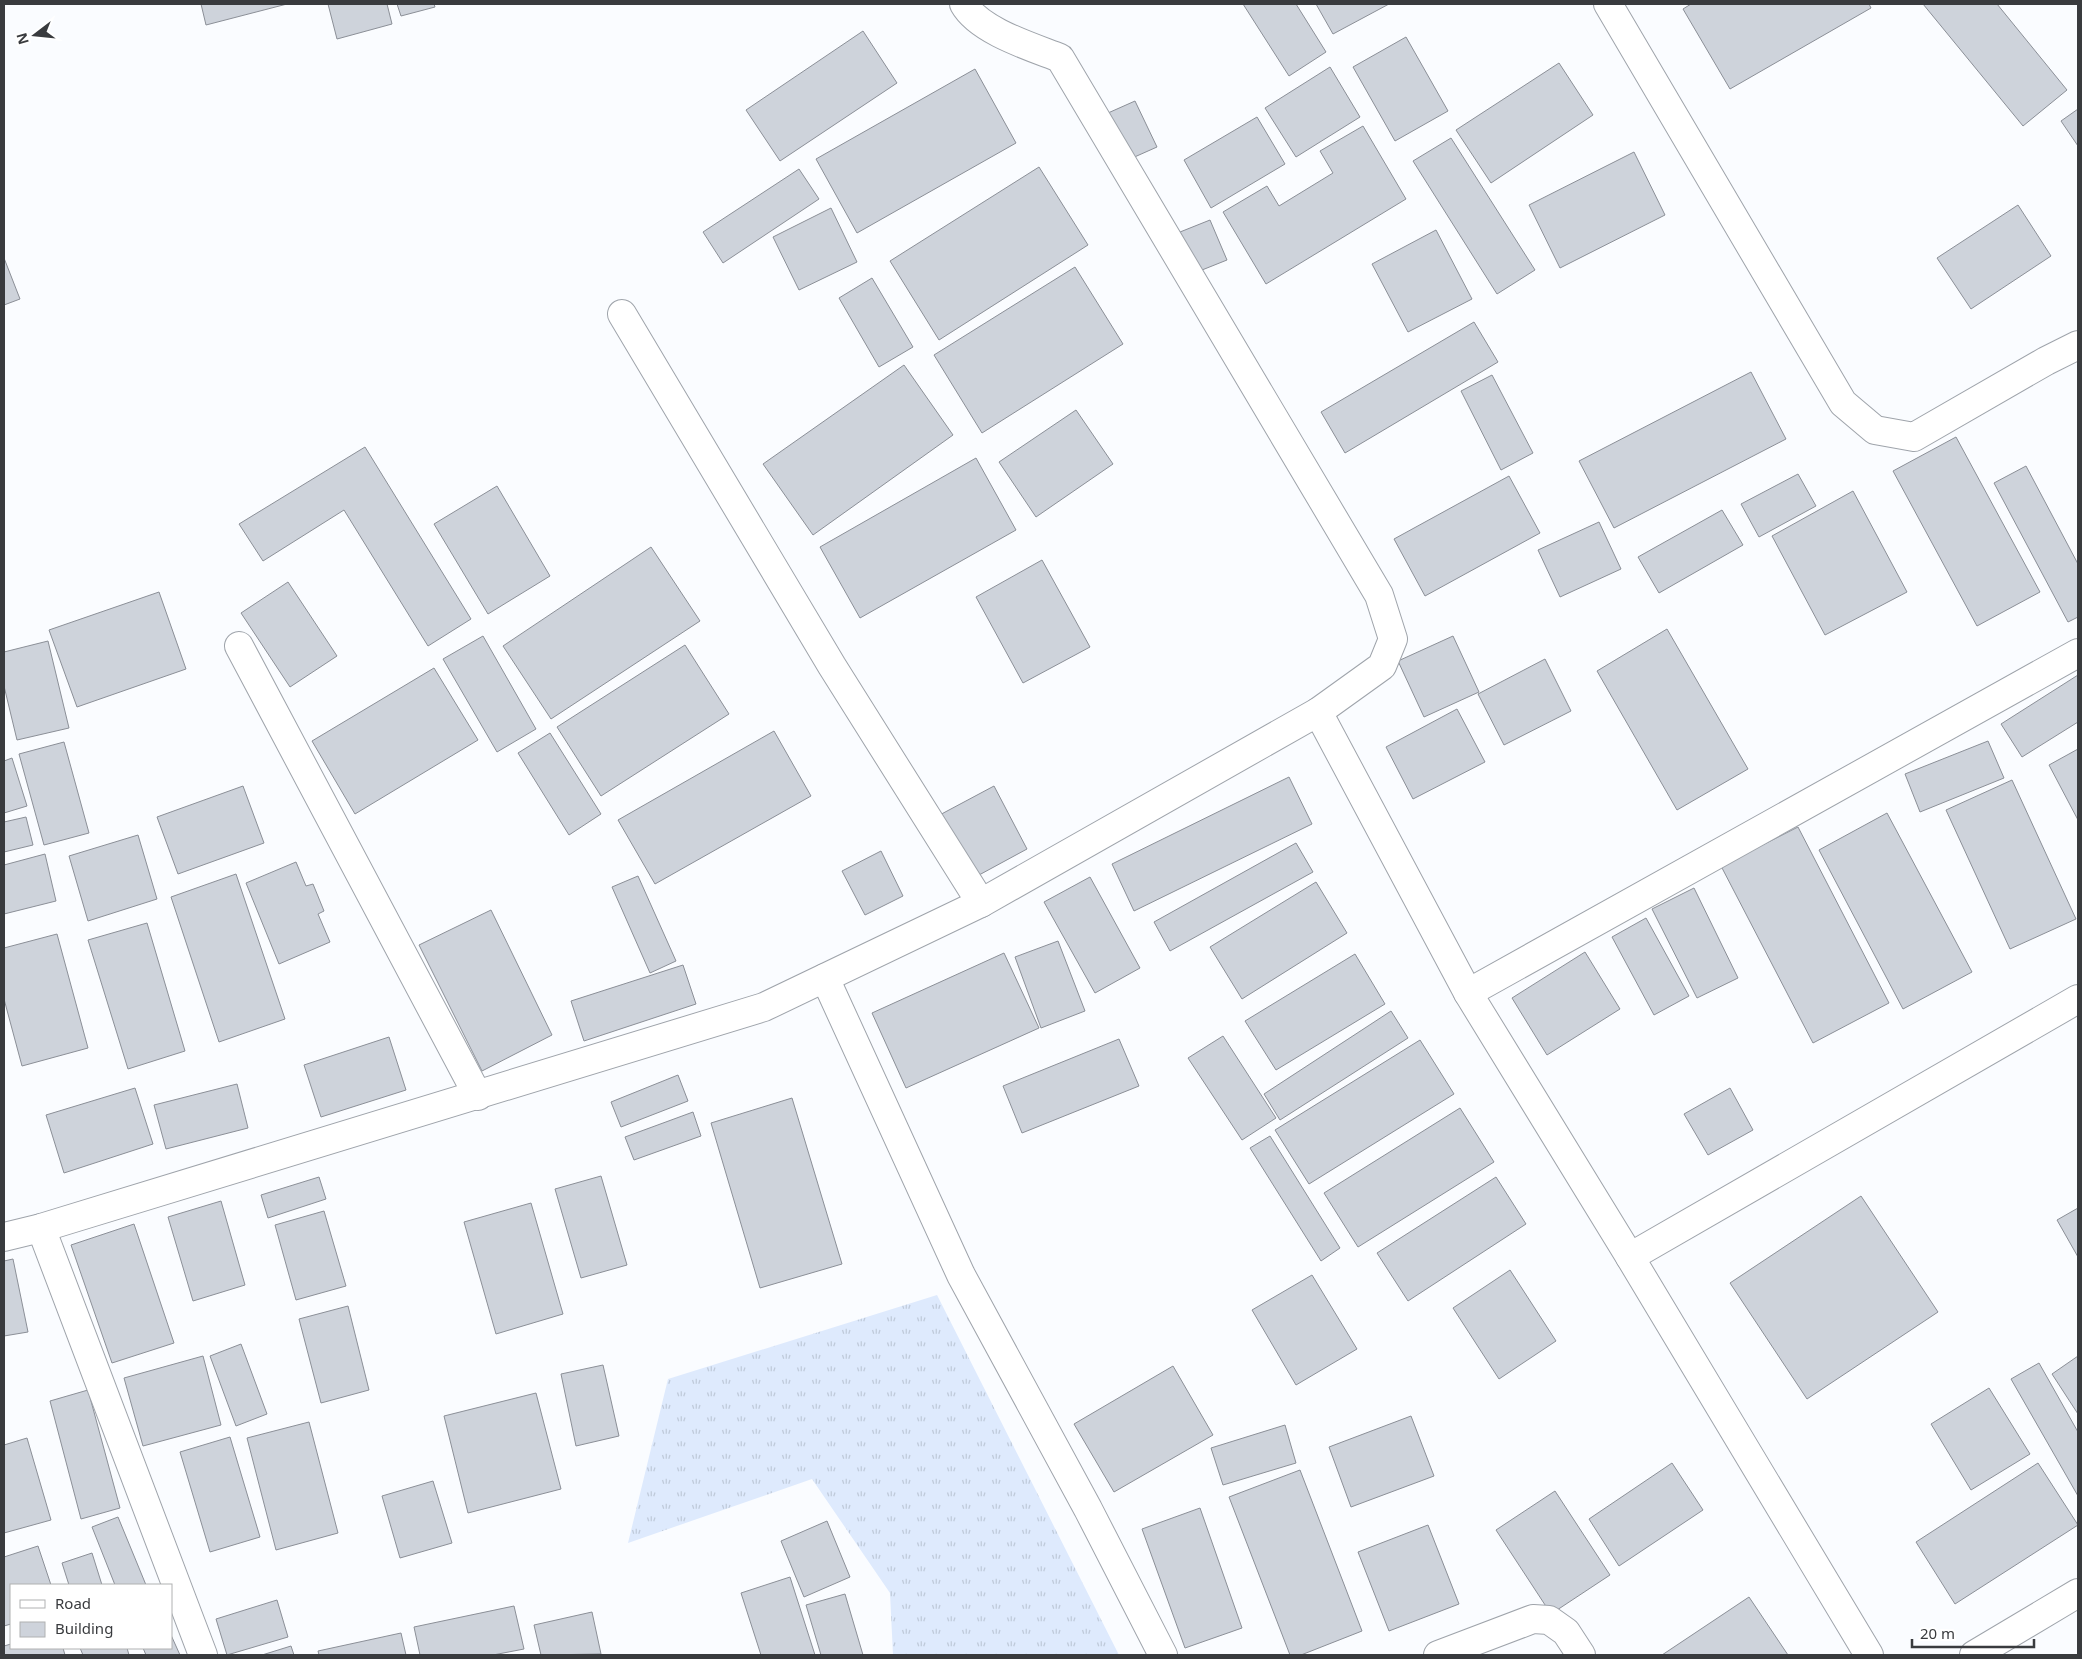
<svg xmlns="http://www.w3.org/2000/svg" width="2082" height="1659" font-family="'Noto Sans',sans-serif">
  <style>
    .grass { fill: url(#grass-tufts) }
    .building { fill: #ced3db; stroke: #8b8f97 }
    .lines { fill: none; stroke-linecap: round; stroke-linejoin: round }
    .minor-casing { stroke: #9fa4ab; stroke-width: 30 }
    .minor { stroke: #fff; stroke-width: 28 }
  </style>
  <defs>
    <pattern id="grass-tufts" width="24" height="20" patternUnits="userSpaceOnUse" patternTransform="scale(1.25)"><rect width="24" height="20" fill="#deeafd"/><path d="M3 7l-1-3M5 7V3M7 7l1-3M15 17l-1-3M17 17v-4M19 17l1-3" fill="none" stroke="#bfcada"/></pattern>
  </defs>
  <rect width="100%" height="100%" fill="#fafcff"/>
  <!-- grass -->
  <path class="grass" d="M 937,1295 L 1119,1655 L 893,1655 L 890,1593 L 812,1479 L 628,1543 L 668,1379 Z"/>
  <!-- building -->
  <g class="building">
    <path d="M 201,4 L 287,4 L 206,25 Z"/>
    <path d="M 328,4 L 387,4 L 392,24 L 337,39 Z"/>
    <path d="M 397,4 L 434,4 L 435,7 L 401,16 Z"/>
    <path d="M 1243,4 L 1296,4 L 1326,52 L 1289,76 Z"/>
    <path d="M 1316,4 L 1389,4 L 1333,34 Z"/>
    <path d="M 1691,4 L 1869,4 L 1871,8 L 1730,89 L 1683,9 Z"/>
    <path d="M 1923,4 L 1997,4 L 2067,90 L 2023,126 Z"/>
    <path d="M 863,31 L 897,83 L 780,161 L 746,110 Z"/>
    <path d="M 1406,37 L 1448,111 L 1395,141 L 1353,67 Z"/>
    <path d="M 1559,63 L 1593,115 L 1491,183 L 1456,130 Z"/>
    <path d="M 1330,67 L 1360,117 L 1296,157 L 1265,108 Z"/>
    <path d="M 975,69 L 1016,143 L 857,233 L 816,159 Z"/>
    <path d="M 1135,101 L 1157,147 L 1130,159 L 1108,113 Z"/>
    <path d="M 2078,109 L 2078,146 L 2061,121 Z"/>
    <path d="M 1257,117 L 1285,164 L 1211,208 L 1184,160 Z"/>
    <path d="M 1363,126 L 1406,199 L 1266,284 L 1223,212 L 1267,186 L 1279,206 L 1333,173 L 1320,151 Z"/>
    <path d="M 1451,138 L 1535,270 L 1497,294 L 1413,161 Z"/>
    <path d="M 1634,152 L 1665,215 L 1560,268 L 1529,205 Z"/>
    <path d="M 1039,167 L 1088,245 L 939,340 L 890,261 Z"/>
    <path d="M 799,169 L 819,199 L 723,263 L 703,232 Z"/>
    <path d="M 2018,205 L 2051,256 L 1971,309 L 1937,258 Z"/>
    <path d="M 831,208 L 857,262 L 799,290 L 773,237 Z"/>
    <path d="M 1210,220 L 1227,260 L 1197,272 L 1180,232 Z"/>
    <path d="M 1436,230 L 1472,299 L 1408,332 L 1372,264 Z"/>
    <path d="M 4,258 L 20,299 L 4,305 Z"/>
    <path d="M 1075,267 L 1123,344 L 982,433 L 934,355 Z"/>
    <path d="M 872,278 L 913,347 L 879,367 L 839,298 Z"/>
    <path d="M 1474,322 L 1498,362 L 1345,453 L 1321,412 Z"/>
    <path d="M 904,365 L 953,435 L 813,535 L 763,464 Z"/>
    <path d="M 1751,372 L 1786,439 L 1614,528 L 1579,461 Z"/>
    <path d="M 1492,375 L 1533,453 L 1501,470 L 1461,391 Z"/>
    <path d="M 1076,410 L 1113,464 L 1036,517 L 999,462 Z"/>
    <path d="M 1956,437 L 2040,592 L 1977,626 L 1893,471 Z"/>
    <path d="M 365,447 L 471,619 L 428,646 L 344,510 L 263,561 L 239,524 Z"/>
    <path d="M 976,458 L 1016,530 L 860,618 L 820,547 Z"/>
    <path d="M 2026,466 L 2078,564 L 2078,617 L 2068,622 L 1994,483 Z"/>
    <path d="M 1798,474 L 1816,506 L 1759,537 L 1741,504 Z"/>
    <path d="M 1509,476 L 1540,533 L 1425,596 L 1394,539 Z"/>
    <path d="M 497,486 L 550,576 L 488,614 L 434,524 Z"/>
    <path d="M 1853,491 L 1907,592 L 1825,635 L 1772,536 Z"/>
    <path d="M 1722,510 L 1743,545 L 1659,593 L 1638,557 Z"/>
    <path d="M 1599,522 L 1621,569 L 1560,597 L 1538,550 Z"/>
    <path d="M 651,547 L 700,621 L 551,719 L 503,646 Z"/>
    <path d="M 1042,560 L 1090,647 L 1023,683 L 976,597 Z"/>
    <path d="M 288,582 L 337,656 L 290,687 L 241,613 Z"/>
    <path d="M 159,592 L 186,669 L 77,707 L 49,630 Z"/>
    <path d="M 1667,629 L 1748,769 L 1677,810 L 1597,671 Z"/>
    <path d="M 483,636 L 536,729 L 497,752 L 443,659 Z"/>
    <path d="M 1453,636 L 1479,692 L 1424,717 L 1398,661 Z"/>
    <path d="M 48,641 L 69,728 L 17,740 L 4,686 L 4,652 Z"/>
    <path d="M 685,645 L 729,714 L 601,796 L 557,727 Z"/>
    <path d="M 1545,659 L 1571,711 L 1504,745 L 1478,694 Z"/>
    <path d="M 434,668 L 478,740 L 355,814 L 312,741 Z"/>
    <path d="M 2078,675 L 2078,722 L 2022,757 L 2001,724 Z"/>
    <path d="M 1457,709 L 1485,762 L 1413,799 L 1386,747 Z"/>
    <path d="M 774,731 L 811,796 L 655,884 L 618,820 Z"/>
    <path d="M 550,733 L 601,814 L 569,835 L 518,753 Z"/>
    <path d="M 1988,741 L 2004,778 L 1920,812 L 1905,774 Z"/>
    <path d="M 64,742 L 89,833 L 44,845 L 19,754 Z"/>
    <path d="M 2078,749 L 2078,820 L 2049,765 Z"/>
    <path d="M 12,758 L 27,806 L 4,813 L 4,761 Z"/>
    <path d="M 1289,777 L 1312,824 L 1134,911 L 1112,864 Z"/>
    <path d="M 2012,780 L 2076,919 L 2010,949 L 1946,810 Z"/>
    <path d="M 243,786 L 264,843 L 178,874 L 157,817 Z"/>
    <path d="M 994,786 L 1027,849 L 968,881 L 934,818 Z"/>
    <path d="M 1887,813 L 1972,972 L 1903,1009 L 1819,850 Z"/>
    <path d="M 26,817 L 33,845 L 4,852 L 4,822 Z"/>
    <path d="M 1798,827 L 1889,1003 L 1813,1043 L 1721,866 Z"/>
    <path d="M 138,835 L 157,899 L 88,921 L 69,856 Z"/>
    <path d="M 1296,843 L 1313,872 L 1170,951 L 1154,922 Z"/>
    <path d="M 881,851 L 903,896 L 865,915 L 842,871 Z"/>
    <path d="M 45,854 L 56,901 L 4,914 L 4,865 Z"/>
    <path d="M 296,862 L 306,886 L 313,884 L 324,911 L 318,914 L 330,942 L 279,964 L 246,883 Z"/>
    <path d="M 236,874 L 285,1019 L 219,1042 L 171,897 Z"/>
    <path d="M 638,876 L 676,961 L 650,973 L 612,887 Z"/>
    <path d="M 1090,877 L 1140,968 L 1095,993 L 1044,902 Z"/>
    <path d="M 1316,882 L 1347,933 L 1242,999 L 1210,947 Z"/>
    <path d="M 1694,888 L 1738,978 L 1697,998 L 1652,909 Z"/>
    <path d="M 491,910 L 552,1035 L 482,1071 L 419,945 Z"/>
    <path d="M 1646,918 L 1689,996 L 1654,1015 L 1612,937 Z"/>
    <path d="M 147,923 L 185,1051 L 128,1069 L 88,940 Z"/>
    <path d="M 57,934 L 88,1048 L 22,1066 L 4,999 L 4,948 Z"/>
    <path d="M 1058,941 L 1085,1011 L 1041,1028 L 1015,957 Z"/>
    <path d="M 1585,952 L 1620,1009 L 1547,1055 L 1512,998 Z"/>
    <path d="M 1004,953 L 1039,1028 L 906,1088 L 872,1013 Z"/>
    <path d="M 1355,954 L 1385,1004 L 1276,1070 L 1245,1021 Z"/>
    <path d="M 683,965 L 696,1004 L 584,1041 L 571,1001 Z"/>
    <path d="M 1391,1011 L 1408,1038 L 1280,1120 L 1264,1094 Z"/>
    <path d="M 1223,1036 L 1276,1118 L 1242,1140 L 1188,1058 Z"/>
    <path d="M 389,1037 L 406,1090 L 321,1117 L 304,1065 Z"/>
    <path d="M 1119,1039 L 1139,1086 L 1022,1133 L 1003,1086 Z"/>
    <path d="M 1420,1040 L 1454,1094 L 1309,1184 L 1275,1130 Z"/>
    <path d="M 678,1075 L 688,1101 L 621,1127 L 611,1102 Z"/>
    <path d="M 237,1084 L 248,1128 L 166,1149 L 154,1105 Z"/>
    <path d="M 135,1088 L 153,1144 L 64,1173 L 46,1115 Z"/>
    <path d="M 1730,1088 L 1753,1130 L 1708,1155 L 1684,1114 Z"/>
    <path d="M 792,1098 L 842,1264 L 760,1288 L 711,1123 Z"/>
    <path d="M 1460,1108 L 1494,1162 L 1358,1247 L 1324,1193 Z"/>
    <path d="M 693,1112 L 701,1136 L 634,1160 L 625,1137 Z"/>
    <path d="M 1270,1136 L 1340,1248 L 1321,1261 L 1250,1148 Z"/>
    <path d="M 601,1176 L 627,1265 L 581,1278 L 555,1189 Z"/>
    <path d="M 319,1177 L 326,1199 L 268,1218 L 261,1195 Z"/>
    <path d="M 1496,1177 L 1526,1224 L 1408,1301 L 1377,1253 Z"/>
    <path d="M 1861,1196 L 1938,1312 L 1807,1399 L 1730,1283 Z"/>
    <path d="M 221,1201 L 245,1285 L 193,1301 L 168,1217 Z"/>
    <path d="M 531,1203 L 563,1314 L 496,1334 L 464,1222 Z"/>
    <path d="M 2078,1208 L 2078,1257 L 2057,1220 Z"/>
    <path d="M 324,1211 L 346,1286 L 296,1300 L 275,1225 Z"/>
    <path d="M 134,1224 L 174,1343 L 112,1363 L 71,1245 Z"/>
    <path d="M 13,1259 L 28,1332 L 4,1336 L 4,1261 Z"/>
    <path d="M 1510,1270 L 1556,1341 L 1499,1379 L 1453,1308 Z"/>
    <path d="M 1312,1275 L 1357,1349 L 1296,1385 L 1252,1310 Z"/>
    <path d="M 348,1306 L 369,1390 L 321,1403 L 299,1319 Z"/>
    <path d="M 241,1344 L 267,1414 L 236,1426 L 210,1356 Z"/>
    <path d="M 203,1356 L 221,1425 L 143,1446 L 124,1378 Z"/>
    <path d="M 2078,1356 L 2078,1414 L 2052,1374 Z"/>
    <path d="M 2039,1363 L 2078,1432 L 2078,1496 L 2011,1379 Z"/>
    <path d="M 603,1365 L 619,1436 L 576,1446 L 561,1374 Z"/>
    <path d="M 1173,1366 L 1213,1435 L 1114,1492 L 1074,1424 Z"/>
    <path d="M 1989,1388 L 2030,1454 L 1971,1490 L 1931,1424 Z"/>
    <path d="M 88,1390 L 120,1508 L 81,1519 L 50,1401 Z"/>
    <path d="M 536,1393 L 561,1489 L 468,1513 L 444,1416 Z"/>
    <path d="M 1411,1416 L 1434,1476 L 1351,1507 L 1329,1447 Z"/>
    <path d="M 309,1422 L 338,1533 L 276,1550 L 247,1438 Z"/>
    <path d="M 1285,1425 L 1296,1463 L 1223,1485 L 1211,1448 Z"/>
    <path d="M 230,1437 L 260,1537 L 210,1552 L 180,1452 Z"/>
    <path d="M 27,1438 L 51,1520 L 4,1533 L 4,1445 Z"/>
    <path d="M 1672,1463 L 1703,1510 L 1619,1566 L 1589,1519 Z"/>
    <path d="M 2038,1463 L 2078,1525 L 1955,1604 L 1916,1542 Z"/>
    <path d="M 1300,1470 L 1362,1631 L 1301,1655 L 1290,1655 L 1229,1497 Z"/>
    <path d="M 433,1481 L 452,1543 L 400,1558 L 382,1496 Z"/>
    <path d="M 1555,1491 L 1610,1575 L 1551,1614 L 1496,1530 Z"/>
    <path d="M 1200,1508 L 1242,1628 L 1185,1648 L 1142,1529 Z"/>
    <path d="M 118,1517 L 146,1585 L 115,1585 L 92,1527 Z"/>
    <path d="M 827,1521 L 850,1577 L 804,1597 L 781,1541 Z"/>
    <path d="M 1428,1525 L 1459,1604 L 1389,1631 L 1358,1552 Z"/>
    <path d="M 38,1546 L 51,1585 L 11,1585 L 11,1624 L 4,1626 L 4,1557 Z"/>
    <path d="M 92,1553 L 102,1585 L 69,1585 L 62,1563 Z"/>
    <path d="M 790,1577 L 815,1655 L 761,1655 L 741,1593 Z"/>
    <path d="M 845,1594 L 863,1655 L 821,1655 L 806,1605 Z"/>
    <path d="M 1749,1597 L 1788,1655 L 1662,1655 Z"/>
    <path d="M 277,1600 L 288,1637 L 227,1655 L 216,1619 Z"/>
    <path d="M 514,1606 L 524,1649 L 493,1655 L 420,1655 L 414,1627 Z"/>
    <path d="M 592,1612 L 601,1654 L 541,1655 L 534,1625 Z"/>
    <path d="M 401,1633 L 406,1655 L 319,1655 L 318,1651 Z"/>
    <path d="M 171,1635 L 180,1655 L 146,1655 L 143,1648 L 171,1648 Z"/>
    <path d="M 11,1644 L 11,1648 L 63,1648 L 65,1655 L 4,1655 L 4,1646 Z"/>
    <path d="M 291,1646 L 294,1655 L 262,1655 Z"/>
    <path d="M 80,1648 L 127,1648 L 129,1655 L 83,1655 Z"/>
  </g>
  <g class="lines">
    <!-- minor casing -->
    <g class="minor-casing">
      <g id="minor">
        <path d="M 964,4 C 979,31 1032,47 1060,58 L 1379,595 L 1393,639 L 1382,666 L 1318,712"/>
        <path d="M 1608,4 L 1843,403 L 1875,430 L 1914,437 L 2046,361 L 2078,345"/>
        <path d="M 622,314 L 832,666 L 981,903"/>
        <path d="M 239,646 L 478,1096"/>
        <path d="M 825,978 L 961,1275 L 1088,1509 L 1163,1655"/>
        <path d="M 1468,993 L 2078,653"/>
        <path d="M 41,1228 L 203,1655"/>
        <path d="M 4,1237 L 41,1228 L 764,1007 L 981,903 L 1318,712 L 1468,993 L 1630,1257 L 1869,1655"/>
        <path d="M 1630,1257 L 2078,999"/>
        <path d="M 1438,1655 L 1533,1619 L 1549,1620 L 1566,1632 L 1581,1655"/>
        <path d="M 1974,1655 L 2078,1593"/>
      </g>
    </g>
    <!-- minor -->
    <use href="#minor" class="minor"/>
  </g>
  <!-- border -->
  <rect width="2082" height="1659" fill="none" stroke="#393b3e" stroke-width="10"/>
  <!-- legend -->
  <rect x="10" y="1584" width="162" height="65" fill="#ffffff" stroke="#b0b1b2"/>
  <rect x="20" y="1600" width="25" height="8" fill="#ffffff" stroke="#b0b1b2"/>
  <text x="55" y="1609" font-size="15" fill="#393b3e">Road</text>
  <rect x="20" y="1622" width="25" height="15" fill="#ced3db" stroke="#b0b1b2"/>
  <text x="55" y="1634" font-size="15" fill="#393b3e">Building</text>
  <!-- north arrow -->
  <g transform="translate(35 35) rotate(254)" stroke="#ffffff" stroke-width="4" paint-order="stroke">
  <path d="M0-4L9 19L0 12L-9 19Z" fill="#393b3e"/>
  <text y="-8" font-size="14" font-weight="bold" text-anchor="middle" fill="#393b3e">N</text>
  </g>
  <!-- scale -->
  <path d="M1912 1639v8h122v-8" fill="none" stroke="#393b3e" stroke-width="2.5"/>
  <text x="1920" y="1639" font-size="15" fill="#393b3e" stroke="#ffffff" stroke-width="4" paint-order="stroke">20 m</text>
</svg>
